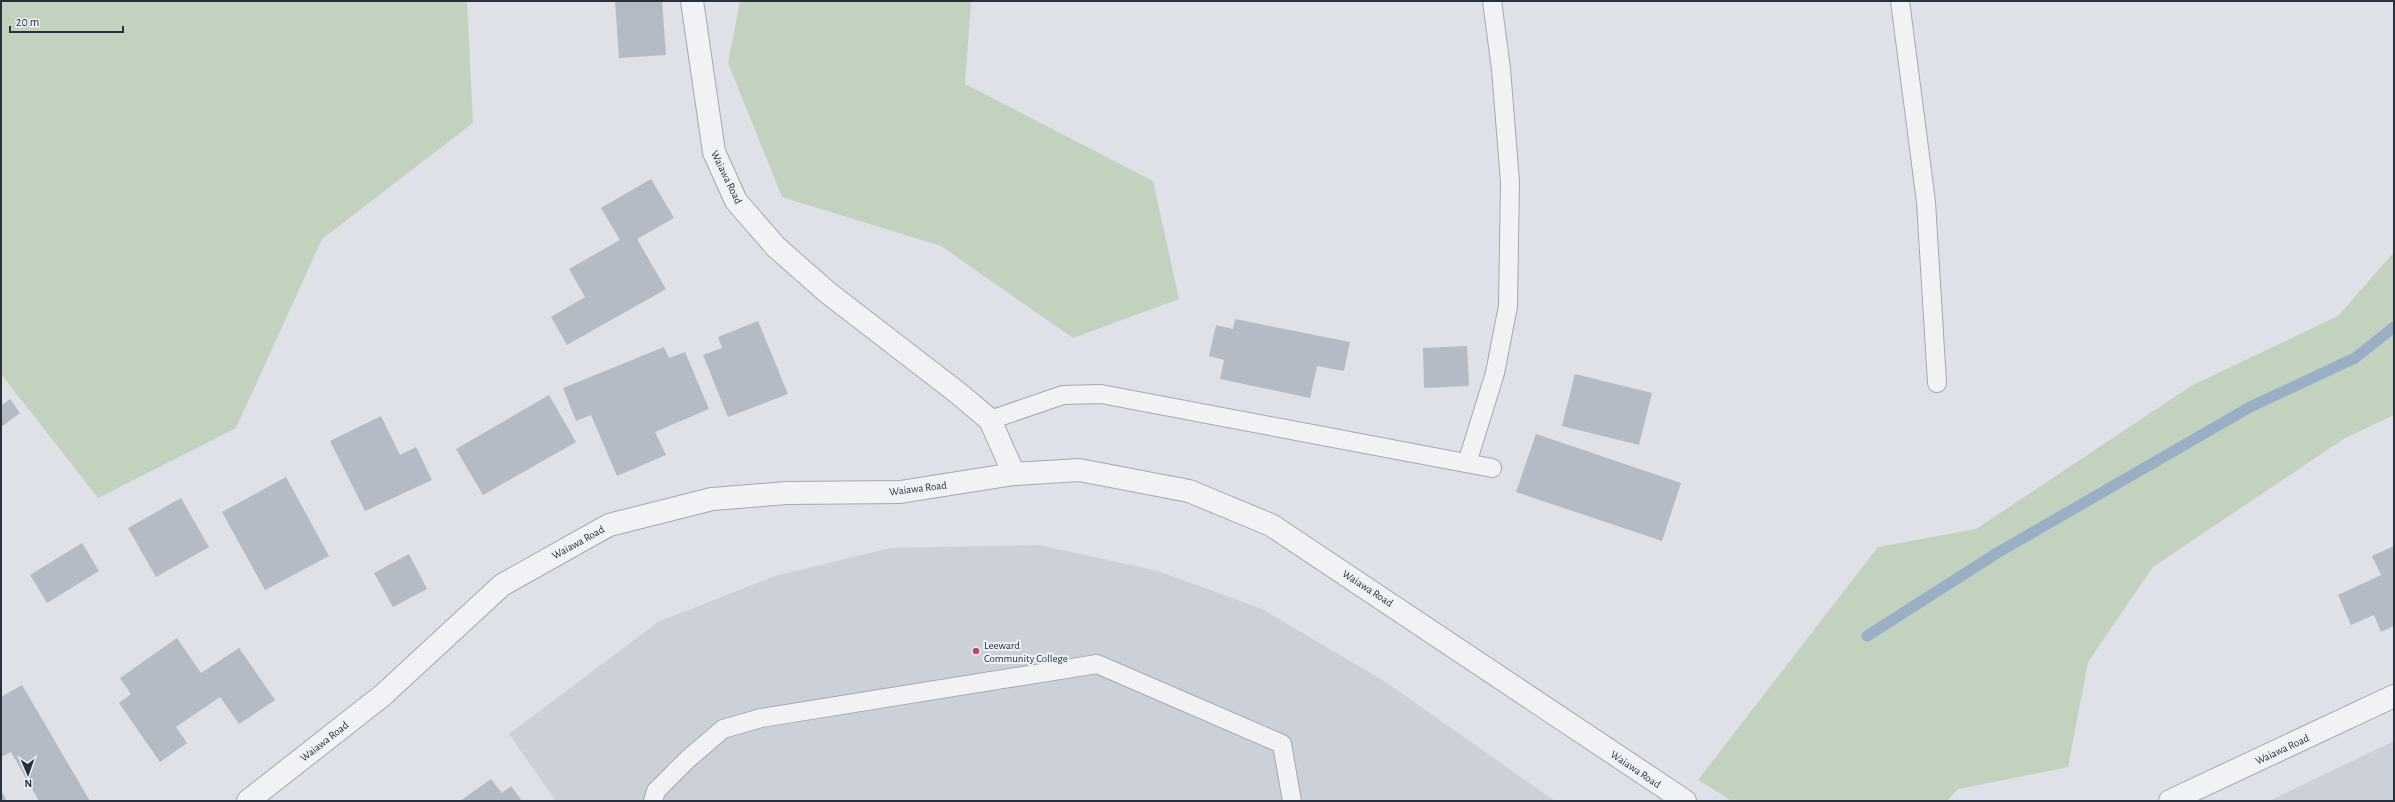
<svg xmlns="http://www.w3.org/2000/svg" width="2395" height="802" font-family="'Alegreya Sans',sans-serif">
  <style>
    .built { fill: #ccd0d9 }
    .green { fill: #c3d1bf }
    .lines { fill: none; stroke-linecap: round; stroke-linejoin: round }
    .stream { stroke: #9aafc6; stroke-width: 11 }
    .building { fill: #b5bbc4 }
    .lane-casing { stroke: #a4a8b1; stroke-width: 20 }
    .street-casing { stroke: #a4a8b1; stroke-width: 24 }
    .lane { stroke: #f1f2f6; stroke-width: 18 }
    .street { stroke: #f1f2f6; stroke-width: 22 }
    .poi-dot { fill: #c94657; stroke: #edf0f5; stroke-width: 1.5 }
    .labels { text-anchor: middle; stroke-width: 4; stroke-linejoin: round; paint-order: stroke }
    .street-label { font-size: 11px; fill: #282f3d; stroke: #edf0f5 }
    .poi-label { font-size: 11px; fill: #282f3d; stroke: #edf0f5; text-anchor: start }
  </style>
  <rect width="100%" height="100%" fill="#dee1e7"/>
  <!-- built -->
  <g class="built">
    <path d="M 1039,545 L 1158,571 L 1262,609 L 1384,681 L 1555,801 L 556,801 L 509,734 L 658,622 L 775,576 L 891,548 Z"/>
    <path d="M 2394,741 L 2394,801 L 2269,801 Z"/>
  </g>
  <!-- green -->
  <g class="green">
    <path d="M 1,1 L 467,1 L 473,123 L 322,239 L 236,428 L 98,498 L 1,374 Z"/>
    <path d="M 740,1 L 971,1 L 965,84 L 1153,181 L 1179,299 L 1073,338 L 941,246 L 782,197 L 728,63 Z"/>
    <path d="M 2394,252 L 2394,415 L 2345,438 L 2153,567 L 2088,662 L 2068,767 L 1958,789 L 1947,801 L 1732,801 L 1698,780 L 1878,547 L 1976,529 L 2191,386 L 2338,316 Z"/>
  </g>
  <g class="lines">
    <!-- stream -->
    <path class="stream" d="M 1867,636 L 1997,553 L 2250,407 L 2355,358 L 2394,327"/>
  </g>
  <!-- building -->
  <g class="building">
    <path d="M 615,1 L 662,1 L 666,55 L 619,58 Z"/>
    <path d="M 651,179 L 674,218 L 637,239 L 666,289 L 567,345 L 551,317 L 585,297 L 569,269 L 620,240 L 601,208 Z"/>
    <path d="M 1235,319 L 1350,342 L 1344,371 L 1317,366 L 1310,398 L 1220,379 L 1224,360 L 1209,356 L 1216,325 L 1233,329 Z"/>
    <path d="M 758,321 L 788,394 L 728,417 L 703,355 L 722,348 L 718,337 Z"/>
    <path d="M 1467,346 L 1469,386 L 1424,388 L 1423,348 Z"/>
    <path d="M 664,347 L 669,358 L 685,352 L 709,409 L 655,432 L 666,455 L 617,476 L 591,415 L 576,421 L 563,388 Z"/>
    <path d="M 1575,374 L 1652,393 L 1639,445 L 1562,426 Z"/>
    <path d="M 549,395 L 576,442 L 483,495 L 456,449 Z"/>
    <path d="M 10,399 L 20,413 L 1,427 L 1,406 Z"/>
    <path d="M 381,416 L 400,455 L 416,447 L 432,480 L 365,511 L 330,441 Z"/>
    <path d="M 1536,434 L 1681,483 L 1662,541 L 1516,492 Z"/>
    <path d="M 286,477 L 329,556 L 265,590 L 222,512 Z"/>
    <path d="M 181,498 L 209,547 L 156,577 L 128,528 Z"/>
    <path d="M 82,543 L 99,571 L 47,603 L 30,575 Z"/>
    <path d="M 2394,546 L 2394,626 L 2381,632 L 2374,615 L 2351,625 L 2338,595 L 2381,575 L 2372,556 Z"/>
    <path d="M 409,554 L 427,589 L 393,607 L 374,573 Z"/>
    <path d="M 177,638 L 201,673 L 239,648 L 275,700 L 239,724 L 220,697 L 176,727 L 187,743 L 160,762 L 119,703 L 131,694 L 120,678 Z"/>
    <path d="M 22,685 L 90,801 L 39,801 L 11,752 L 1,757 L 1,697 Z"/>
    <path d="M 491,779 L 502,793 L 511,786 L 522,801 L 460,801 Z"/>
    <path d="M 3,793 L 7,801 L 1,801 L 1,794 Z"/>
  </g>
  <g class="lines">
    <!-- lane casing -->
    <g class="lane-casing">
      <g id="lane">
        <path d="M 1900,1 L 1926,202 L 1937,383"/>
        <path d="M 990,420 L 1063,395 L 1101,394 L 1492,468"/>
        <path d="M 1467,463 L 1495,373 L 1508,306 L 1510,182 L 1501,69 L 1492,1"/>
        <path d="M 653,801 L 656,791 L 688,759 L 723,729 L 761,718 L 1097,664 L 1282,744 L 1292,801"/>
      </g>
    </g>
    <!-- street casing -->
    <g class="street-casing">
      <g id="street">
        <path d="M 692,1 L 714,152 L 736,201 L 776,247 L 827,292 L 958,393 L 990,420 L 1014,474"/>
        <path d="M 248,801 L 383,695 L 502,585 L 609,525 L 712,499 L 787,493 L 900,492 L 1014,474 L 1079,470 L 1189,491 L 1271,525 L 1685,801"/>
        <path d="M 2170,801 L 2394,696"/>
      </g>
    </g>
    <!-- lane -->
    <use href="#lane" class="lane"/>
    <!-- street -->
    <use href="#street" class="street"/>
  </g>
  <!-- markers -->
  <circle class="poi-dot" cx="976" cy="651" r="4"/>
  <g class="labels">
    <!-- street labels -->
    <g class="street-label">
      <text transform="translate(727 177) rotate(64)" y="4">Waiawa Road</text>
      <text transform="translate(918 488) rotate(-7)" y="4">Waiawa Road</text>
      <text transform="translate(578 542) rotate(-29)" y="4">Waiawa Road</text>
      <text transform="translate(1368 588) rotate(33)" y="4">Waiawa Road</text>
      <text transform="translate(324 741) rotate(-38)" y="4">Waiawa Road</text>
      <text transform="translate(2282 749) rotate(-25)" y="4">Waiawa Road</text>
      <text transform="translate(1636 769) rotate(34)" y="4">Waiawa Road</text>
    </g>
    <!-- poi labels -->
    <g class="poi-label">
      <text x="984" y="649">Leeward<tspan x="984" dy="13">Community College</tspan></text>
    </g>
  </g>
  <!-- border -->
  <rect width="2395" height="802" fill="none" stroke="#282f3d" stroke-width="4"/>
  <!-- north arrow -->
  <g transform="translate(28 774) rotate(178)" stroke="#edf0f5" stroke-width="3" paint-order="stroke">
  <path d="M0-3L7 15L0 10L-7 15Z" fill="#282f3d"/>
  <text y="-6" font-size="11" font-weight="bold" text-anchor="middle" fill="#282f3d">N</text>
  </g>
  <!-- scale -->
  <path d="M10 26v6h113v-6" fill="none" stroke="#282f3d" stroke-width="2"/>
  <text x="16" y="26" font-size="12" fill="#282f3d" stroke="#edf0f5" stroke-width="3" paint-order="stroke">20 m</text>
</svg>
